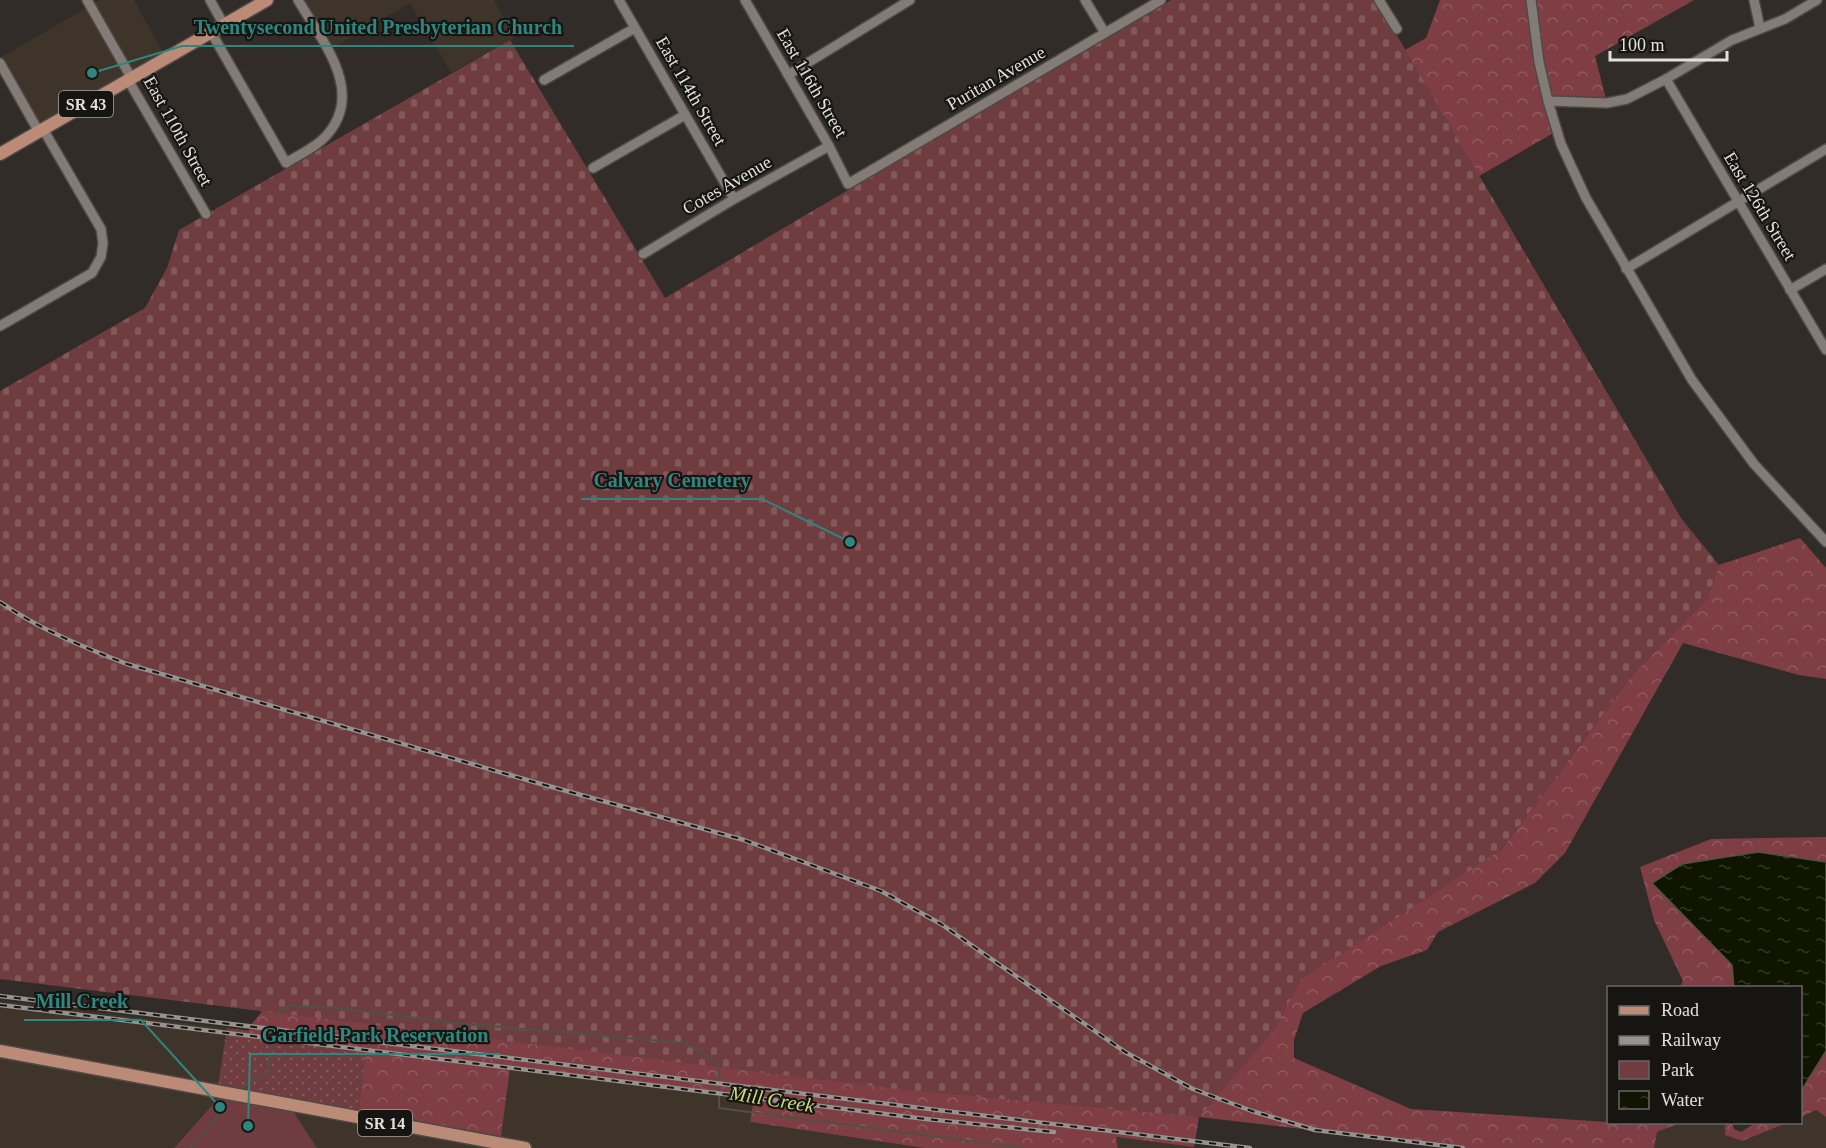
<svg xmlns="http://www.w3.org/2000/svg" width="1826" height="1148" font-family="'Times New Roman',serif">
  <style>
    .built { fill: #3e342a }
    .grass { fill: url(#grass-dots) }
    .forest { fill: url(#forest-crowns) }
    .cemetery { fill: url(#cemetery-stones) }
    .park { fill: #6f3c40 }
    .water { fill: url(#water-ripples); stroke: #4f5242; stroke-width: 1.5 }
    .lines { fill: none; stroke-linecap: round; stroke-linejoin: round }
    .stream { stroke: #4f5242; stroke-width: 2 }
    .minor-casing { stroke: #4e4945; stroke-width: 12 }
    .major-casing { stroke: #4e4945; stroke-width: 15 }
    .minor { stroke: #837c76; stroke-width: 9 }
    .major { stroke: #bb8b78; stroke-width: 12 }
    .rail-casing { stroke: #96938e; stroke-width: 4.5 }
    .rail { stroke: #171512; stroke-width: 2; stroke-dasharray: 7; stroke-linecap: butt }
    .labels { text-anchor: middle; stroke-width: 4.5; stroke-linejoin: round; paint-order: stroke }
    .shield { fill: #171512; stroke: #a6a39f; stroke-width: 1.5 }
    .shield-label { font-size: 16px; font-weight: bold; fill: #e3e0dc }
    .street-label { font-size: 18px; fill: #e3e0dc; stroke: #171512 }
    .water-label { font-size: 20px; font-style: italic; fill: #c9dd81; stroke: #171512 }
    .leader { fill: none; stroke: #2f867e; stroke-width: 2 }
    .callout-dot { fill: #2f867e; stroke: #171512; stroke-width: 2 }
    .callout-label { font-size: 20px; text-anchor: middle; font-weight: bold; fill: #2f867e; stroke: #171512; stroke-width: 4.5; stroke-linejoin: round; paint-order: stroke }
  </style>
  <defs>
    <pattern id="grass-dots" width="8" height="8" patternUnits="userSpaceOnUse" patternTransform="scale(1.5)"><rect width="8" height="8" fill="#6f3c40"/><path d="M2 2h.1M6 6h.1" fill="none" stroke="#83585b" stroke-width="1.8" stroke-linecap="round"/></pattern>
    <pattern id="forest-crowns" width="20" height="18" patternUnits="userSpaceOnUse" patternTransform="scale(1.5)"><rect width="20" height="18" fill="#7e3e44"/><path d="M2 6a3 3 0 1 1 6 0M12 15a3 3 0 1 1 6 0" fill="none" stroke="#905a5e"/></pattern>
    <pattern id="cemetery-stones" width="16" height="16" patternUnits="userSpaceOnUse" patternTransform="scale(1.5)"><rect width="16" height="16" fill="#6f3c40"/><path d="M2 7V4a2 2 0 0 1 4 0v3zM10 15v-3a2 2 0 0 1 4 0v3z" fill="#83585b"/></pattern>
    <pattern id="water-ripples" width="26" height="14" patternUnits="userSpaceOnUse" patternTransform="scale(1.5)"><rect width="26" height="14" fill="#101500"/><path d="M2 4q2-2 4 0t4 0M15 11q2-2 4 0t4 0" fill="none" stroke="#333725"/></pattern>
  </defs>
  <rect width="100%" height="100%" fill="#312c27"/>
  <!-- built -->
  <g class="built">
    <path d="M 100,0 L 134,0 L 166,58 L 39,132 L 0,63 L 0,58 Z"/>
    <path d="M 298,0 L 494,0 L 515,37 L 451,73 L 410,3 L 327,51 Z"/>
    <path d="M 0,1001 L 227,1028 L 216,1102 L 174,1148 L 0,1148 Z"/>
    <path d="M 367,1045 L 755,1093 L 750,1122 L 924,1148 L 317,1148 L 289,1105 Z"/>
    <path d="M 1816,1110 L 1826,1117 L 1826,1148 L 1654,1148 L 1656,1132 L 1680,1123 L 1725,1123 L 1725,1135 L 1742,1141 L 1787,1123 L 1800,1122 L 1801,1117 Z"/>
    <path d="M 1116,1137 L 1194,1147 L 1194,1148 L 1118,1148 Z"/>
  </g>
  <!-- grass -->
  <path class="grass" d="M 227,1028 L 367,1045 L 358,1118 L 217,1092 Z"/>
  <!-- forest -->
  <g class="forest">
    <path d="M 1440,0 L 1694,0 L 1595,56 L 1607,103 L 1549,101 L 1557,131 L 1479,176 L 1405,50 L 1426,38 Z"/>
    <path d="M 1800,538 L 1826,568 L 1826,679 L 1799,675 L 1683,643 L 1565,853 L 1535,883 L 1438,932 L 1427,950 L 1381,966 L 1303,1013 L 1294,1040 L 1294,1058 L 1411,1109 L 1608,1122 L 1680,1123 L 1657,1132 L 1654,1148 L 1463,1148 L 1199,1117 L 1194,1147 L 1116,1137 L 1118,1148 L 924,1148 L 750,1122 L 754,1097 L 510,1068 L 500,1144 L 358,1118 L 366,1050 L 249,1036 L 250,1026 L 287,981 L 1282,972 L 1501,850 L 1633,674 L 1707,599 L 1719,565 Z"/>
    <path d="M 1826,837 L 1826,862 L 1653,883 L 1732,965 L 1734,987 L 1680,987 L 1683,981 L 1654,920 L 1640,867 L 1711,839 Z"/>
    <path d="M 1826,1051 L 1826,1117 L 1816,1110 L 1801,1117 L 1801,1091 Z"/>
    <path d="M 1725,1123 L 1732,1123 L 1734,1129 L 1741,1132 L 1755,1123 L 1787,1123 L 1742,1141 L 1725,1135 Z"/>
  </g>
  <!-- cemetery -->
  <path class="cemetery" d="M 1171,0 L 1376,0 L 1681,518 L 1719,565 L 1707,599 L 1633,674 L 1501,850 L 1301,980 L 1273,1032 L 1199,1117 L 905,1090 L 0,979 L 0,391 L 145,308 L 167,268 L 179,230 L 510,40 L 665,298 Z"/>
  <!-- park -->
  <path class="park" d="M 224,1092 L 289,1105 L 317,1148 L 174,1148 Z"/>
  <!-- water -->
  <path class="water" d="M 1758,852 L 1826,862 L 1826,1051 L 1801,1091 L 1800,988 L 1734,987 L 1732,965 L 1652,883 L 1682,864 Z"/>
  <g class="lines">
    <!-- stream -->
    <g class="stream">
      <path d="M 276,1015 L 288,1006 L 340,1008 L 454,1023 L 686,1043 L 719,1063 L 719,1108 L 1024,1148"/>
      <path d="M 239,1091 L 247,1084 L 267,1074 L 272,1047"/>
      <path d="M 190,1148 L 218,1116 L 220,1107 L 230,1098"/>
    </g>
    <!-- minor casing -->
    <g class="minor-casing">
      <g id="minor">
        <path d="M 87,0 L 128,72 L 131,85 L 206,214"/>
        <path d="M 210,0 L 224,25"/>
        <path d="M 619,0 L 734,199"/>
        <path d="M 745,0 L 829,146 L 848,184 L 1161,0"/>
        <path d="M 1085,0 L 1105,33"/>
        <path d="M 1379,0 L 1397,29"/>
        <path d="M 1531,0 L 1539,62 L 1548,101 L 1561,144 L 1586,198 L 1692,380 L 1754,464 L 1826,542"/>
        <path d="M 1754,0 L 1760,28"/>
        <path d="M 211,32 L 286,163 C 298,155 315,148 325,137 C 367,93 322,41 298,0"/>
        <path d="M 0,63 L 39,132"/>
        <path d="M 788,75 L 910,0"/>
        <path d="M 1666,79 L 1826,350"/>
        <path d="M 544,80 L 635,28"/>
        <path d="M 1548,101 L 1607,103 L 1627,99 L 1666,79 L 1732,40 L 1785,19 L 1817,0"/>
        <path d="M 593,168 L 685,115"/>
        <path d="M 643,254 L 734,199 L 829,146"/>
        <path d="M 1626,269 L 1826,149"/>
        <path d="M 1790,290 L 1826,269"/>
        <path d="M 0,326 L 92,273 L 101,257 L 103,243 L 101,229 L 43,129"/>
      </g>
    </g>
    <!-- major casing -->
    <g class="major-casing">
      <g id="major">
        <path d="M 0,154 L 267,0"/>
        <path d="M 0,1051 L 525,1148"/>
      </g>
    </g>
    <!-- minor -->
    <use href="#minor" class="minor"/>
    <!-- major -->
    <use href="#major" class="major"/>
    <!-- rail casing -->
    <g class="rail-casing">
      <g id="rail">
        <path d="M 0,602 C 39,629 83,647 127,664 L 534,782 L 744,840 L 881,891 L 941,924 L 1125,1052 L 1193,1089 L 1252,1111 L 1315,1130 L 1463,1148"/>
        <path d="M 0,996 L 1250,1148"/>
        <path d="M 0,1005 L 926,1119 L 1054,1132"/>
      </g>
    </g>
    <!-- rail -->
    <use href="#rail" class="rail"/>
  </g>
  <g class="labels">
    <!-- shield labels -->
    <g class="shield">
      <rect x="59" y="91" width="54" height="26" rx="4.5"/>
      <rect x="358" y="1110" width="54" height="26" rx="4.5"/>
    </g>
    <g class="shield-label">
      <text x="86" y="110">SR 43</text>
      <text x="385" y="1129">SR 14</text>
    </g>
    <!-- street labels -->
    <g class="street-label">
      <text transform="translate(996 78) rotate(-30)" y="6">Puritan Avenue</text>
      <text transform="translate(812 83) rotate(60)" y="6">East 116th Street</text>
      <text transform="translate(691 91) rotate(60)" y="6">East 114th Street</text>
      <text transform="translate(178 131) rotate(61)" y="6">East 110th Street</text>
      <text transform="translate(727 185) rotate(-30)" y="6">Cotes Avenue</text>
      <text transform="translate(1760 206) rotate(59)" y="6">East 126th Street</text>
    </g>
    <!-- water labels -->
    <g class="water-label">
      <text transform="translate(772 1099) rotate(9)" y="7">Mill Creek</text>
    </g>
  </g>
  <!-- callouts -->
  <path class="leader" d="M92 73L182 46H574M850 542L762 499H581M220 1107L141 1020H24M248 1126L250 1054H500"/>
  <g class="callout-dot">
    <circle cx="92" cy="73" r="6"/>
    <circle cx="850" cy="542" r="6"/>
    <circle cx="220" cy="1107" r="6"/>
    <circle cx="248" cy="1126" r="6"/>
  </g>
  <g class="callout-label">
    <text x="378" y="34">Twentysecond United Presbyterian Church</text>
    <text x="672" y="487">Calvary Cemetery</text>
    <text x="82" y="1008">Mill Creek</text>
    <text x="375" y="1042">Garfield Park Reservation</text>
  </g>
  <!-- legend -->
  <rect x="1607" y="986" width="195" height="138" fill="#171512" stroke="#696663" stroke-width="1.5"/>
  <rect x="1619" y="1006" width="30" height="9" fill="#bb8b78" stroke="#696663" stroke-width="1.5"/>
  <text x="1661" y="1016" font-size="18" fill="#e3e0dc">Road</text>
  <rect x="1619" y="1036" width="30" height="9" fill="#96938e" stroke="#696663" stroke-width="1.5"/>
  <text x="1661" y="1046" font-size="18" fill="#e3e0dc">Railway</text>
  <rect x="1619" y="1061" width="30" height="18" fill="#6f3c40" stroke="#696663" stroke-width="1.5"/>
  <text x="1661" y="1076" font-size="18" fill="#e3e0dc">Park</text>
  <rect x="1619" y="1091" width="30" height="18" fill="url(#water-ripples)" stroke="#696663" stroke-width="1.5"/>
  <text x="1661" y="1106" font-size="18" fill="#e3e0dc">Water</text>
  <!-- scale -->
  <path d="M1610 51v9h117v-9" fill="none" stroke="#e3e0dc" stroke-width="3"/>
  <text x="1619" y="51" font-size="18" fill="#e3e0dc" stroke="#171512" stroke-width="4.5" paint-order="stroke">100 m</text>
</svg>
